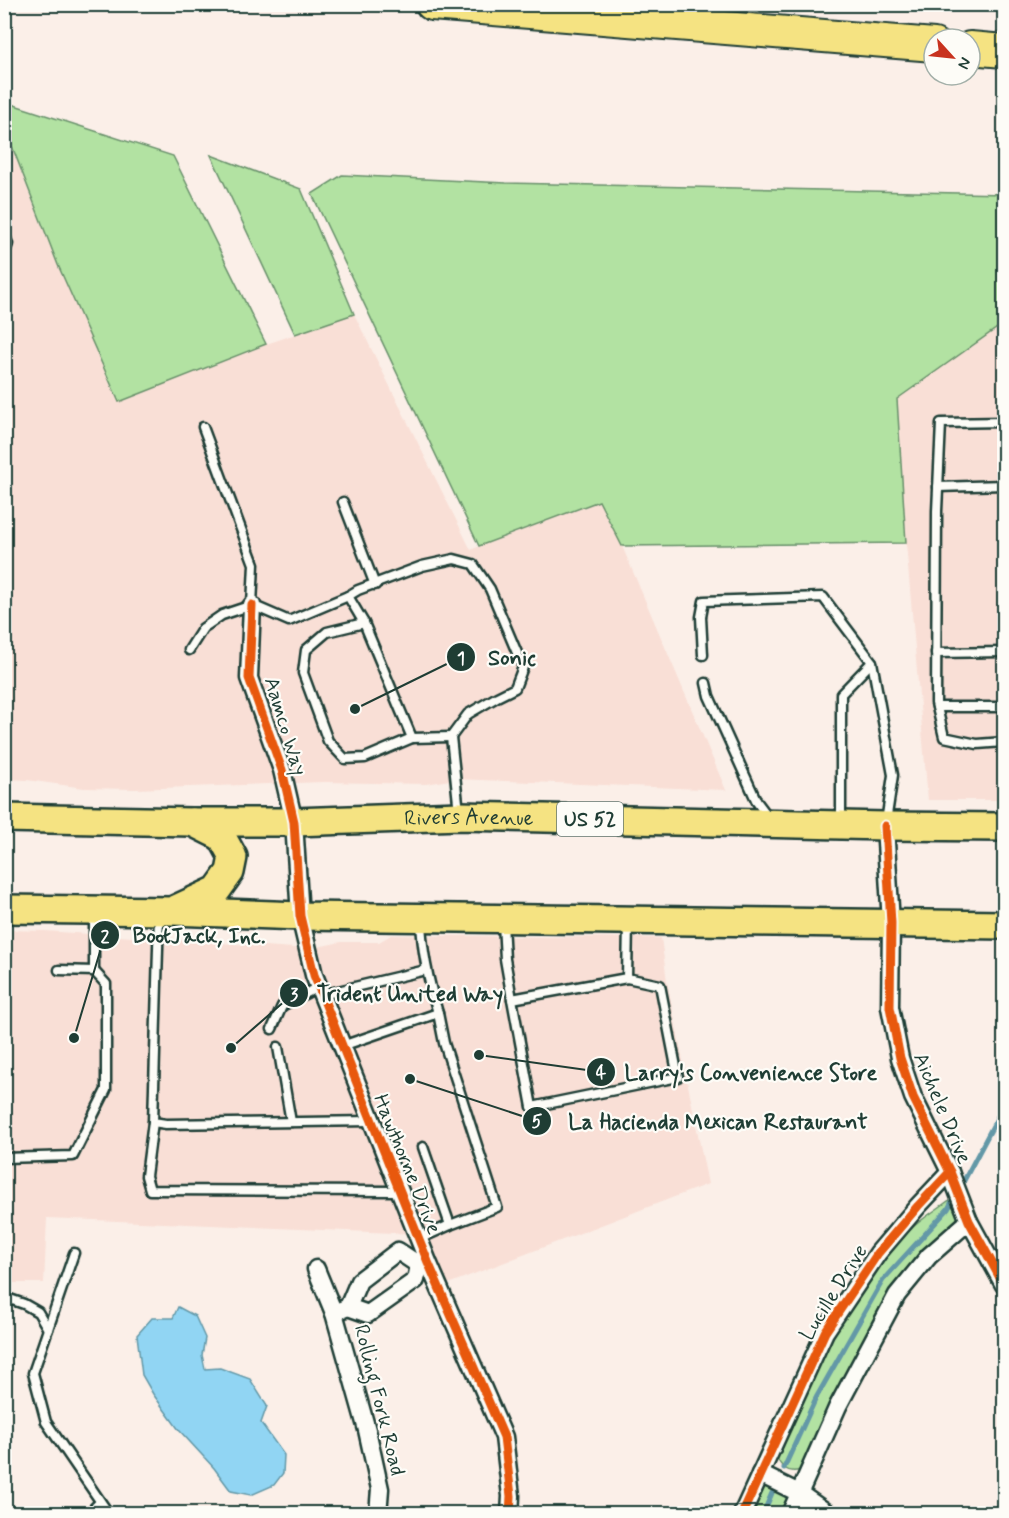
<svg xmlns="http://www.w3.org/2000/svg" width="1009" height="1518" font-family="Mynerve,sans-serif">
  <style>
    .built { fill: #f9dfd6 }
    .green { fill: #b2e2a2; stroke: #68906b; stroke-width: 1.5 }
    .water { fill: #91d5f3; stroke: #6398a7; stroke-width: 1.5 }
    .lines { fill: none; stroke-linecap: round; stroke-linejoin: round }
    .stream { stroke: #6398a7; stroke-width: 5 }
    .service-casing { stroke: #1f3d34; stroke-width: 13 }
    .minor-casing { stroke: #1f3d34; stroke-width: 21 }
    .primary-casing { stroke: #1f3d34; stroke-width: 32 }
    .motorway-casing { stroke: #1f3d34; stroke-width: 36 }
    .service { stroke: #fdfcf7; stroke-width: 8 }
    .minor { stroke: #fdfcf7; stroke-width: 16 }
    .primary { stroke: #f5e382; stroke-width: 27 }
    .motorway { stroke: #f5e382; stroke-width: 32 }
    .cycleway-casing { stroke: #fdfcf7; stroke-width: 13 }
    .cycleway { stroke: #e8590c; stroke-width: 9 }
    .labels { text-anchor: middle; stroke-width: 4.5; stroke-linejoin: round; paint-order: stroke }
    .shield { fill: #fdfcf7; stroke: #62766e; stroke-width: 1.5 }
    .shield-label { font-size: 20px; font-weight: bold; fill: #1f3d34 }
    .street-label { font-size: 21px; fill: #1f3d34; stroke: #fdfcf7 }
    .leader { fill: none; stroke: #1f3d34; stroke-width: 2 }
    .callout-dot { fill: #1f3d34; stroke: #fdfcf7; stroke-width: 2 }
    .mark-label { font-size: 18px; text-anchor: middle; font-weight: bold; fill: #fff }
    .callout-label { font-size: 22px; text-anchor: middle; font-weight: bold; fill: #1f3d34; stroke: #fdfcf7; stroke-width: 4.5; stroke-linejoin: round; paint-order: stroke }
  </style>
  <rect width="100%" height="100%" fill="#fbefe8"/>
  <filter id="ink" filterUnits="userSpaceOnUse"><feTurbulence type="fractalNoise" baseFrequency=".0167" numOctaves="2"/><feDisplacementMap in="SourceGraphic" scale="12" xChannelSelector="R" yChannelSelector="G"/><feConvolveMatrix kernelMatrix="1 2 1 2 8 2 1 2 1" color-interpolation-filters="sRGB"/></filter>
  <g filter="url(#ink)">
    <!-- built -->
    <g class="built">
      <path d="M 4,128 L 58,265 L 119,402 L 252,349 L 354,314 L 471,550 L 488,542 L 599,501 L 622,546 L 726,790 L 456,779 L 426,784 L 324,782 L 135,789 L 84,788 L 27,780 L 5,779 Z"/>
      <path d="M 1004,323 L 1004,800 L 928,800 L 906,543 L 897,398 Z"/>
      <path d="M 5,930 L 45,931 L 308,949 L 341,942 L 379,942 L 391,935 L 661,938 L 667,981 L 708,1184 L 440,1287 L 417,1234 L 47,1218 L 44,1283 L 5,1283 Z"/>
    </g>
    <!-- green -->
    <g class="green">
      <path d="M 5,102 L 173,156 L 266,344 L 119,402 L 58,265 L 5,128 Z"/>
      <path d="M 211,155 L 301,189 L 354,314 L 295,334 Z"/>
      <path d="M 342,175 L 506,183 L 1004,194 L 1004,323 L 897,399 L 906,543 L 622,546 L 599,501 L 479,546 L 312,194 Z"/>
      <path d="M 952,1200 L 957,1206 L 959,1216 L 954,1223 L 923,1253 L 800,1470 C 789,1474 782,1468 777,1459 C 810,1378 847,1296 908,1232 C 919,1220 935,1211 948,1201 Z"/>
      <path d="M 765,1486 L 786,1492 L 789,1499 L 782,1513 L 751,1514 L 761,1490 Z"/>
    </g>
    <!-- water -->
    <path class="water" d="M 178,1307 L 195,1316 L 205,1338 L 202,1355 L 205,1369 L 220,1368 L 250,1379 L 267,1406 L 261,1423 L 284,1455 L 283,1473 L 274,1485 L 251,1495 L 231,1491 L 214,1468 L 179,1430 L 153,1394 L 142,1375 L 137,1335 L 152,1318 L 173,1318 Z"/>
    <g class="lines">
      <!-- stream -->
      <g class="stream">
        <path d="M 960,1188 L 1004,1105"/>
        <path d="M 784,1468 L 816,1398 L 883,1280 L 948,1209 L 955,1196"/>
        <path d="M 763,1514 L 772,1493"/>
      </g>
      <!-- service casing -->
      <g class="service-casing">
        <g id="service">
          <path d="M 4,233 L 8,244 L 4,254"/>
          <path d="M 1004,422 L 941,423 L 937,511 L 936,703 L 944,737 L 977,744 L 1004,742"/>
          <path d="M 203,427 L 254,564 L 252,605"/>
          <path d="M 938,487 L 1004,485"/>
          <path d="M 343,502 L 375,585"/>
          <path d="M 348,596 L 364,623 L 412,738 L 451,737"/>
          <path d="M 364,623 L 327,632 L 306,650 L 303,673 L 328,741 L 345,759 L 365,758 L 412,738"/>
          <path d="M 189,650 L 203,628 L 222,615 L 252,605 L 289,621 L 348,596 L 358,590 L 422,566 L 454,559 L 473,564 L 490,589 L 523,667 L 515,688 L 497,697 L 468,714 L 451,737 L 459,812"/>
          <path d="M 936,653 L 1004,652"/>
          <path d="M 703,655 L 701,617 L 704,601 L 823,597 L 872,662 L 893,775 L 886,822"/>
          <path d="M 706,683 L 709,696 L 757,802 L 769,818"/>
          <path d="M 937,707 L 1004,707"/>
          <path d="M 841,820 L 841,694 L 872,662"/>
          <path d="M 94,914 L 94,971"/>
          <path d="M 159,914 L 153,1122 L 166,1124 L 372,1121"/>
          <path d="M 503,923 L 505,959 L 512,999 L 627,978 L 628,924"/>
          <path d="M 321,995 L 426,970"/>
          <path d="M 512,999 L 532,1107 L 678,1077 L 660,985 L 627,978"/>
          <path d="M 272,1029 L 282,1006 L 318,987"/>
          <path d="M 342,1046 L 438,1013 C 429,983 422,953 421,921"/>
          <path d="M 278,1047 L 291,1122"/>
          <path d="M 153,1122 L 146,1176 L 150,1190 L 399,1191"/>
          <path d="M 423,1147 L 450,1225"/>
          <path d="M 4,1158 L 73,1156 L 106,1090 L 106,984 L 94,971 L 59,970"/>
          <path d="M 419,1239 L 450,1225 L 497,1207 L 444,1043 L 438,1013"/>
          <path d="M 74,1253 L 33,1373 L 46,1422 L 109,1514"/>
          <path d="M 4,1297 L 24,1304 L 38,1312 L 48,1329"/>
          <path d="M 88,1514 L 100,1502"/>
        </g>
      </g>
      <!-- minor casing -->
      <g class="minor-casing">
        <g id="minor">
          <path d="M 252,605 L 249,678 L 282,770 L 294,822 L 300,916 L 314,975 L 428,1262 L 504,1437 L 511,1496 L 510,1514"/>
          <path d="M 885,826 L 891,923 L 890,1007 L 900,1058 L 913,1097 L 950,1172 L 969,1221 L 1004,1285"/>
          <path d="M 316,1269 L 334,1313 L 367,1430 L 380,1489 L 378,1514"/>
          <path d="M 348,1307 L 359,1281 L 398,1251 L 419,1265"/>
          <path d="M 334,1313 L 348,1307 L 368,1314 L 416,1280 L 419,1265"/>
          <path d="M 760,1474 L 799,1493 L 829,1514"/>
          <path d="M 742,1514 L 825,1332 L 878,1253 L 918,1206 L 950,1172"/>
          <path d="M 790,1514 L 838,1406 L 897,1295 L 929,1256 L 969,1221"/>
        </g>
      </g>
      <!-- primary casing -->
      <g class="primary-casing">
        <g id="primary">
          <path id="s1" d="M 4,818 L 191,822 L 294,822 L 460,816 L 885,826 L 1004,827"/>
          <path d="M 4,909 L 172,911 L 300,916 L 1004,925"/>
          <path d="M 176,909 L 217,890 L 230,872 L 233,857 L 222,837 L 192,822"/>
        </g>
      </g>
      <!-- motorway casing -->
      <g class="motorway-casing">
        <g id="motorway">
          <path d="M 432,4 L 934,45"/>
          <path d="M 970,48 L 1004,51"/>
        </g>
      </g>
      <!-- service -->
      <use href="#service" class="service"/>
      <!-- minor -->
      <use href="#minor" class="minor"/>
      <!-- primary -->
      <use href="#primary" class="primary"/>
      <!-- motorway -->
      <use href="#motorway" class="motorway"/>
      <!-- cycleway casing -->
      <g class="cycleway-casing">
        <g id="cycleway">
          <path d="M 252,605 L 249,678 L 282,770 L 294,822 L 300,916 L 314,975 L 428,1262 L 504,1437 L 511,1496 L 510,1514"/>
          <path d="M 885,826 L 891,923 L 890,1007 L 900,1058 L 913,1097 L 950,1172 L 969,1221 L 1004,1285"/>
          <path d="M 742,1514 L 825,1332 L 878,1253 L 918,1206 L 950,1172"/>
        </g>
      </g>
      <!-- cycleway -->
      <use href="#cycleway" class="cycleway"/>
    </g>
  </g>
  <g class="labels">
    <!-- shield labels -->
    <rect class="shield" x="557" y="802" width="66" height="34" rx="4.5"/>
    <g class="shield-label">
      <text x="590" y="826">US 52</text>
    </g>
    <!-- street labels -->
    <g class="street-label">
      <text transform="translate(286 726) rotate(73)" y="7">Aamco Way</text>
      <text dy="7" stroke="none"><textPath href="#s1" startOffset="465">Rivers Avenue</textPath></text>
      <text transform="translate(943 1108) rotate(67)" y="7">Aichele Drive</text>
      <text transform="translate(408 1164) rotate(68)" y="7">Hawthorne Drive</text>
      <text transform="translate(833 1292) rotate(-58)" y="7">Lucille Drive</text>
      <text transform="translate(380 1400) rotate(76)" y="7">Rolling Fork Road</text>
    </g>
  </g>
  <!-- callouts -->
  <path class="leader" d="M355 709L461 657M74 1038L105 935M231 1048L294 993M479 1055L601 1072M410 1079L537 1121"/>
  <g class="callout-dot">
    <circle cx="355" cy="709" r="6"/>
    <circle cx="74" cy="1038" r="6"/>
    <circle cx="231" cy="1048" r="6"/>
    <circle cx="479" cy="1055" r="6"/>
    <circle cx="410" cy="1079" r="6"/>
    <circle cx="461" cy="657" r="15"/>
    <circle cx="105" cy="935" r="15"/>
    <circle cx="294" cy="993" r="15"/>
    <circle cx="601" cy="1072" r="15"/>
    <circle cx="537" cy="1121" r="15"/>
  </g>
  <g class="mark-label">
    <text x="461" y="664">1</text>
    <text x="105" y="942">2</text>
    <text x="294" y="1000">3</text>
    <text x="601" y="1078">4</text>
    <text x="537" y="1127">5</text>
  </g>
  <g class="callout-label">
    <text x="512" y="665">Sonic</text>
    <text x="199" y="943">BootJack, Inc.</text>
    <text x="410" y="1001">Trident United Way</text>
    <text x="751" y="1080">Larry's Convenience Store</text>
    <text x="718" y="1129">La Hacienda Mexican Restaurant</text>
  </g>
  <!-- margin -->
  <rect width="1009" height="1518" fill="none" stroke="#fdfcf7" stroke-width="24"/>
  <rect x="12" y="12" width="985" height="1494" fill="none" stroke="#1f3d34" stroke-width="2" filter="url(#ink)"/>
  <!-- north arrow -->
  <g transform="translate(952 57) rotate(117)"><circle r="28" fill="#fdfcf7" stroke="#a4b0a9" stroke-width="1.5"/>
  <path d="M0-4.5L10 22L0 15L-10 22Z" fill="#c8321e"/>
  <text y="-9" font-size="16" font-weight="bold" text-anchor="middle" fill="#1f3d34">N</text>
  </g>
</svg>
